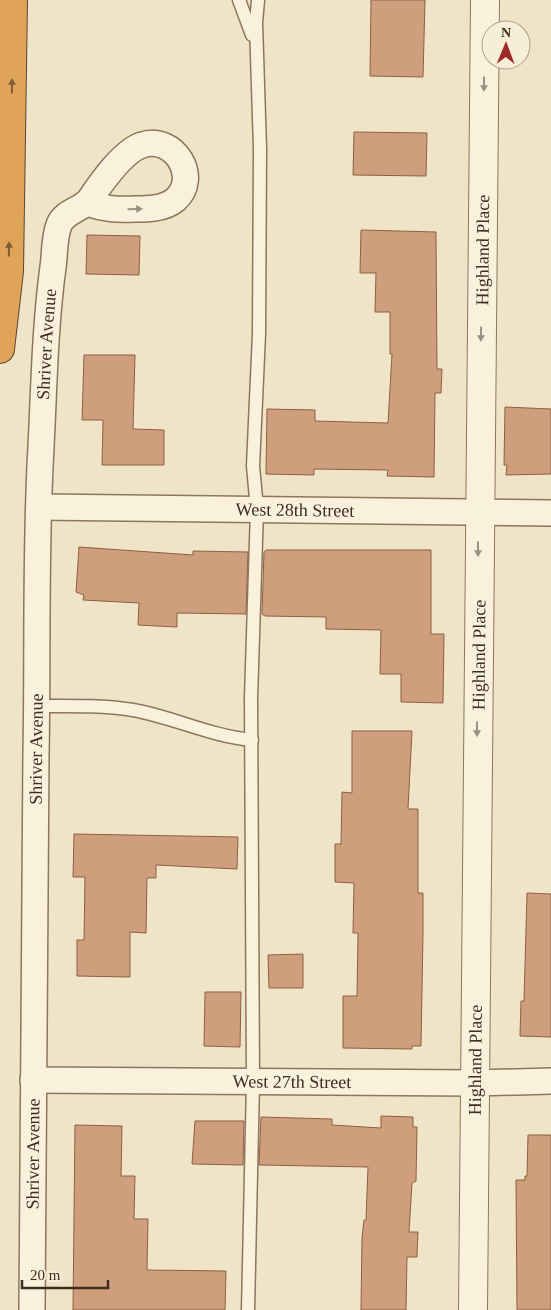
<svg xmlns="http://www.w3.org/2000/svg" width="551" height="1310" font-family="'Times New Roman',serif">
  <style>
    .building { fill: #cf9f7d; stroke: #8d5f41 }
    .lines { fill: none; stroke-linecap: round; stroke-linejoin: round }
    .service-casing { stroke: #8d765c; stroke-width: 15 }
    .minor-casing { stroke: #8d765c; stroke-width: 28 }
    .tertiary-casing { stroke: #8d765c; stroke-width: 30 }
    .motorway-casing { stroke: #5b4430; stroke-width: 30 }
    .service { stroke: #faf1dc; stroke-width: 12 }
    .minor { stroke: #faf1dc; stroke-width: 25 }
    .tertiary { stroke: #faf1dc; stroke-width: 28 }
    .motorway { stroke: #e0a458; stroke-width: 28 }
    .oneway { fill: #9c907e }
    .oneway2 { fill: #7e5d36 }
    .labels { text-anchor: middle; stroke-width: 4.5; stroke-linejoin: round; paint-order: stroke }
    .street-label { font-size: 18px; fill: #3d2e20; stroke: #f7eed8 }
  </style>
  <rect width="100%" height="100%" fill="#f0e4c8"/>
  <!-- building -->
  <g class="building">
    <path d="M 371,0 L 425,0 L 423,77 L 370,76 Z"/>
    <path d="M 354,132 L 427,133 L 426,176 L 353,175 Z"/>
    <path d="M 361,230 L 436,232 L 437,369 L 442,369 L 441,393 L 435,393 L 434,477 L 387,476 L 388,470 L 314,469 L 314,475 L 266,474 L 267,409 L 315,410 L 315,421 L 388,423 L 392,354 L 390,354 L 390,312 L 375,312 L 376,273 L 360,273 Z"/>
    <path d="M 87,235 L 140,236 L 139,275 L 86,274 Z"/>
    <path d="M 84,355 L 135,355 L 133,429 L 164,430 L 164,465 L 102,465 L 103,420 L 82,420 Z"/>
    <path d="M 505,407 L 551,409 L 551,474 L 506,475 L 507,465 L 504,465 Z"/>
    <path d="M 79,547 L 193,555 L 193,551 L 248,552 L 246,614 L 177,613 L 177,627 L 138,625 L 139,603 L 83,600 L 84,595 L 76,592 Z"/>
    <path d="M 266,550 L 431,550 L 431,634 L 444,634 L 443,703 L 401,702 L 401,674 L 380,674 L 381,630 L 326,629 L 326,617 L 265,616 L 262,614 L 264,552 Z"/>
    <path d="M 352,731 L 412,731 L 408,809 L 418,809 L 418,893 L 423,893 L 423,934 L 421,1046 L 412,1046 L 412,1049 L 343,1048 L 343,996 L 357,996 L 358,933 L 353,933 L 354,883 L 335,882 L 335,844 L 341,844 L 342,792 L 352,793 Z"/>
    <path d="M 74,834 L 238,837 L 237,869 L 156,865 L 156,878 L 147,878 L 146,933 L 130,932 L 130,977 L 77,976 L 77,940 L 84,940 L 85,877 L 73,877 Z"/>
    <path d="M 527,893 L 551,894 L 551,1037 L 520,1036 L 521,1001 L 524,1001 Z"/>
    <path d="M 303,954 L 303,988 L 269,988 L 268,955 Z"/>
    <path d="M 205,992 L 241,992 L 240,1047 L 204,1046 Z"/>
    <path d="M 381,1116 L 413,1117 L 413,1127 L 417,1127 L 416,1181 L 412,1183 L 409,1232 L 418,1232 L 417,1257 L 407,1257 L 406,1310 L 361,1310 L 362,1238 L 364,1220 L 366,1220 L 368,1167 L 259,1165 L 261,1117 L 332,1119 L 332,1125 L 381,1128 Z"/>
    <path d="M 195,1121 L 244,1121 L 243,1165 L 192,1164 Z"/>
    <path d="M 75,1125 L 122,1126 L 121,1176 L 135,1176 L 134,1219 L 148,1219 L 147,1270 L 226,1271 L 225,1310 L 73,1310 Z"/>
    <path d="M 528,1135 L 551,1135 L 551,1310 L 517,1310 L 516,1180 L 525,1180 L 525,1176 L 527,1176 Z"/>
  </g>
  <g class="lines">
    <!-- service casing -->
    <g class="service-casing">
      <g id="service">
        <path d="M 239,0 L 252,35"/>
        <path d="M 37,706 C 69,706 101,705 133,710 C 173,717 210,736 252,740"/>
        <path d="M 248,1310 L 253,1082 L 251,698 L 257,509 L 253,466 L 259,334 L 260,149 L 256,23 L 258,0"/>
      </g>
    </g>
    <!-- minor casing -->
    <g class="minor-casing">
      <g id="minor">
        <path id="s1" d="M 39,507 L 551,513"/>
        <path id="s2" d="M 33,1080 L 475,1083 L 551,1081"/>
        <path id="s3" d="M 32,1310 C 33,1124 35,939 36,753 C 38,651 35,549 41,447 C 44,387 45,326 53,267 C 55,254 54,237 59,225 C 64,211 82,210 90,199 C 101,183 123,151 142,145 C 174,134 201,178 175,200 C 164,209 147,209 135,209 C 117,210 104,209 87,203"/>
      </g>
    </g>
    <!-- tertiary casing -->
    <g class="tertiary-casing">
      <g id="tertiary">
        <path id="s4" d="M 473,1310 L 485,0"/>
      </g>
    </g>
    <!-- motorway casing -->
    <g class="motorway-casing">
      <path id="motorway" d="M 0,349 L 9,271 L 13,0"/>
    </g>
    <!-- service -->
    <use href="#service" class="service"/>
    <!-- minor -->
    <use href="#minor" class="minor"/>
    <!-- tertiary -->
    <use href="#tertiary" class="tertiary"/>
    <!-- motorway -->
    <use href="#motorway" class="motorway"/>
  </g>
  <!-- one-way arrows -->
  <defs><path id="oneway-solid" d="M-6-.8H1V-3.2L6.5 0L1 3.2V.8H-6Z" transform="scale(1.25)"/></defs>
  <g class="oneway">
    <use href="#oneway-solid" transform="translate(484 84) rotate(91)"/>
    <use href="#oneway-solid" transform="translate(135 209) rotate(-1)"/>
    <use href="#oneway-solid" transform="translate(481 334) rotate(91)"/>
    <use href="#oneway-solid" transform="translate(478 549) rotate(90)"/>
    <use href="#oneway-solid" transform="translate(477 729) rotate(90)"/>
  </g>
  <g class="oneway2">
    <use href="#oneway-solid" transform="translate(12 86) rotate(-89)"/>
    <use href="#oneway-solid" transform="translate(9 249) rotate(-89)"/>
  </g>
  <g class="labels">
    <!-- street labels -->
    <g class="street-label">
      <text dy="6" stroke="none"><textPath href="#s4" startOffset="1060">Highland Place</textPath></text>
      <text dy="6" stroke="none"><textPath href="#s3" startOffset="966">Shriver Avenue</textPath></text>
      <text dy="6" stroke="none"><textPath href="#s1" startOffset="256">West 28th Street</textPath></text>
      <text dy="6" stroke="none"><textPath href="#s4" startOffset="655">Highland Place</textPath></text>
      <text dy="6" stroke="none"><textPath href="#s3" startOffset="561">Shriver Avenue</textPath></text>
      <text dy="6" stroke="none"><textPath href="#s4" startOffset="250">Highland Place</textPath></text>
      <text dy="6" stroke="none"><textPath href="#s2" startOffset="259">West 27th Street</textPath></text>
      <text dy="6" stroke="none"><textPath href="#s3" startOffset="156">Shriver Avenue</textPath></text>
    </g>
  </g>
  <!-- north arrow -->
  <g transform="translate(506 45) rotate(1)"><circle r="24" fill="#f7eed8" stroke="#ada18e"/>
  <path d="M0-4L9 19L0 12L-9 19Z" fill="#9e2a2b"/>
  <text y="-8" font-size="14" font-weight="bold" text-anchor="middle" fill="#3d2e20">N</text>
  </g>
  <!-- scale -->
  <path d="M22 1280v8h86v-8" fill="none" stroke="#3d2e20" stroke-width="2.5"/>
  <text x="30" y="1280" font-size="15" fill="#3d2e20" stroke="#f7eed8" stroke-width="4" paint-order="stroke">20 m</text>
</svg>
